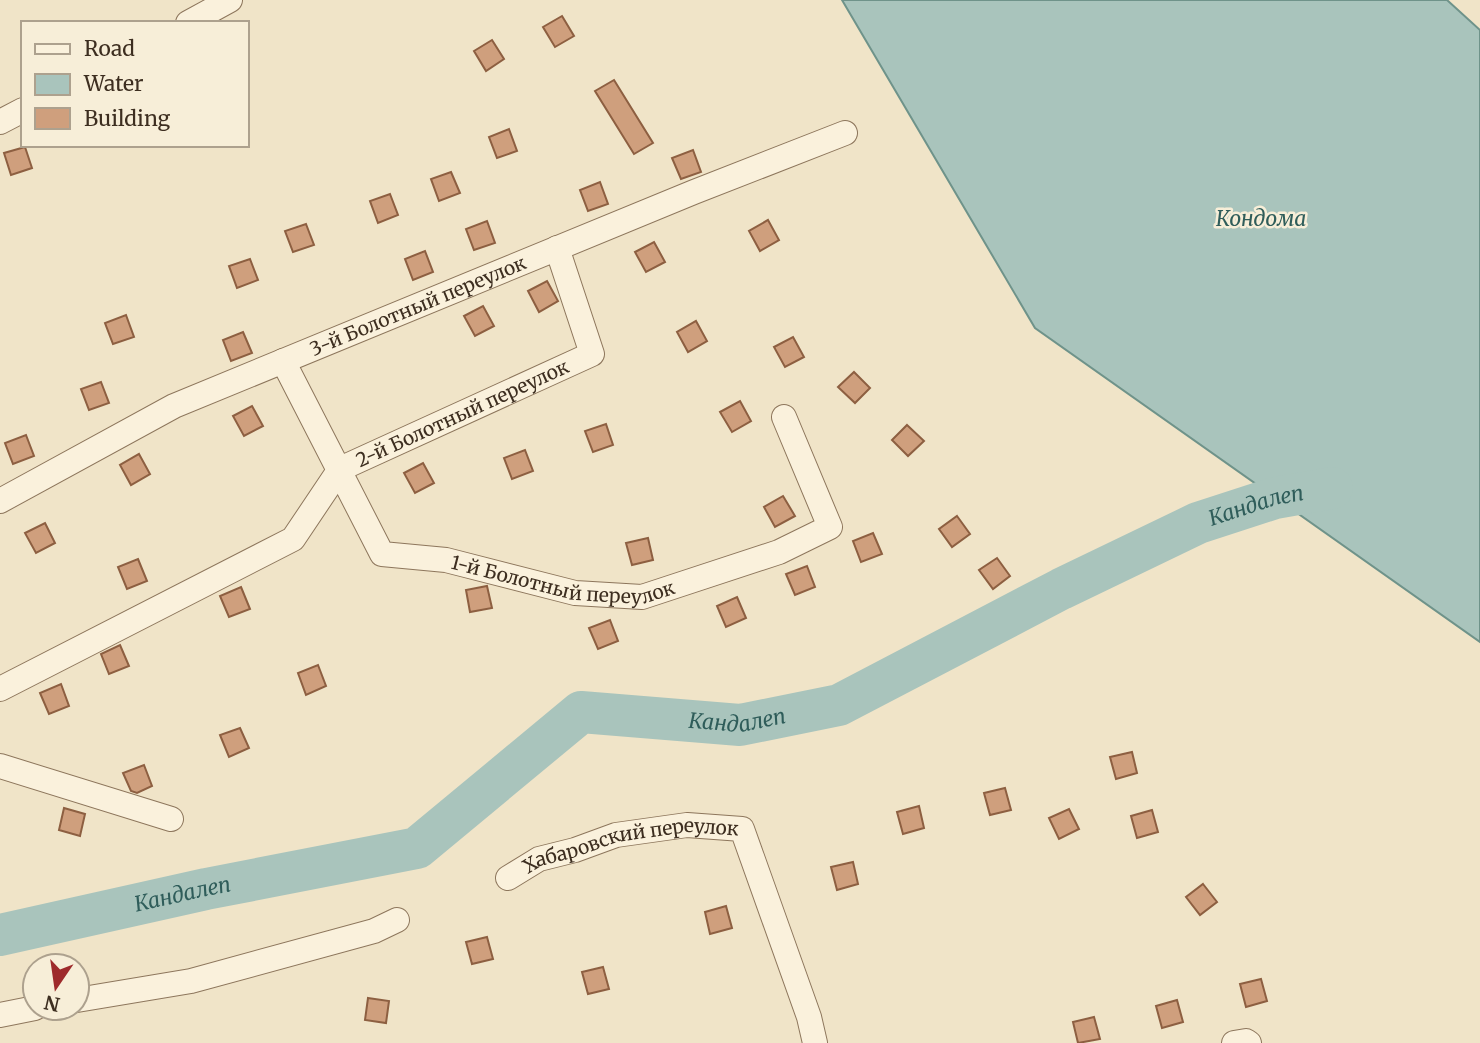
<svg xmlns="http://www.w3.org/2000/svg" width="1480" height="1043" font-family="Merriweather,serif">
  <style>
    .water { fill: #a9c4bc; stroke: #6f938a; stroke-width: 2 }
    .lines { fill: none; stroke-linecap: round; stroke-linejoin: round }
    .river { stroke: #a9c4bc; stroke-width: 42 }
    .building { fill: #cf9f7d; stroke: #8d5f41; stroke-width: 2 }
    .minor-casing { stroke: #8d765c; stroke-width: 26 }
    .minor { stroke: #faf1dc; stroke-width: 24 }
    .labels { text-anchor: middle; stroke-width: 5; stroke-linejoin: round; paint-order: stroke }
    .street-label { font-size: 19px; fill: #3d2e20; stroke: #f7eed8 }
    .water-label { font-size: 21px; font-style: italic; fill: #2f5d5a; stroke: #f7eed8 }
  </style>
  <rect width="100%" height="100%" fill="#f0e4c8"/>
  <!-- water -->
  <path class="water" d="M 842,0 L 1447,0 L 1480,30 L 1480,642 L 1035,328 Z"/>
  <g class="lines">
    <!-- river -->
    <path class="river" id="s1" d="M 0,935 L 206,889 L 417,848 L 581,712 L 740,725 L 839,705 L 1061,589 L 1198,523 L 1275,498 L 1332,488"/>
  </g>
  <!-- building -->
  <g class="building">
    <path d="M 562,16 L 574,36 L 555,47 L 543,27 Z"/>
    <path d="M 492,40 L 504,59 L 486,71 L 474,51 Z"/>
    <path d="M 614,80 L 653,143 L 634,154 L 595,91 Z"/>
    <path d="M 509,129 L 517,151 L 497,158 L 489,137 Z"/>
    <path d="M 25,147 L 32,168 L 11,175 L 4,153 Z"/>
    <path d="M 693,150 L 701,172 L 681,179 L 672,158 Z"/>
    <path d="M 451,172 L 460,193 L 439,201 L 431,179 Z"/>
    <path d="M 600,182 L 608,204 L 588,211 L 580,190 Z"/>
    <path d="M 390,194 L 398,215 L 378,223 L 370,201 Z"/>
    <path d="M 768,220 L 779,240 L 760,251 L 749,231 Z"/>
    <path d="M 487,221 L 495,243 L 474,250 L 466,229 Z"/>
    <path d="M 306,224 L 314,245 L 293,252 L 285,231 Z"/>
    <path d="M 654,242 L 665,262 L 646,272 L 635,252 Z"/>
    <path d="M 425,251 L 433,272 L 413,280 L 405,259 Z"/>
    <path d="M 250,259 L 258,280 L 237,288 L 229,266 Z"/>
    <path d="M 547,281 L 558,301 L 539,312 L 528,291 Z"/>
    <path d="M 483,306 L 494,326 L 475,336 L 464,316 Z"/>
    <path d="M 126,315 L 134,337 L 113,344 L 105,323 Z"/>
    <path d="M 696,321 L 707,341 L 688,352 L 677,332 Z"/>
    <path d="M 243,332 L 252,353 L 231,361 L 223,340 Z"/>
    <path d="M 793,337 L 804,357 L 785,367 L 774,347 Z"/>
    <path d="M 854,372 L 870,388 L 855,403 L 838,387 Z"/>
    <path d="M 101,382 L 109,403 L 89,410 L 81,389 Z"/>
    <path d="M 740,401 L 751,421 L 732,432 L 720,412 Z"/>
    <path d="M 252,406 L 263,426 L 244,436 L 233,416 Z"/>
    <path d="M 606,424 L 613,445 L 593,452 L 585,431 Z"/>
    <path d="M 907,425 L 924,441 L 908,456 L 892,440 Z"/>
    <path d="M 26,435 L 34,456 L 13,464 L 5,443 Z"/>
    <path d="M 525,450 L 533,471 L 512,479 L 504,458 Z"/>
    <path d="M 139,454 L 150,474 L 131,485 L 120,465 Z"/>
    <path d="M 423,463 L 434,483 L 415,493 L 404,473 Z"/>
    <path d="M 783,496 L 795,516 L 775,527 L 764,507 Z"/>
    <path d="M 957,516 L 970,534 L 952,547 L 939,529 Z"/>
    <path d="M 45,523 L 55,543 L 36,553 L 25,533 Z"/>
    <path d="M 873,533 L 882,554 L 861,562 L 853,541 Z"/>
    <path d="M 648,538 L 653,560 L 632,565 L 626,543 Z"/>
    <path d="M 997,558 L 1010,576 L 993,589 L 979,570 Z"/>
    <path d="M 138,559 L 147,581 L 127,589 L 118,567 Z"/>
    <path d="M 807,566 L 815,587 L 795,595 L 786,574 Z"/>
    <path d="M 487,586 L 492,608 L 470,612 L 466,590 Z"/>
    <path d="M 241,587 L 250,609 L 229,617 L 220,596 Z"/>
    <path d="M 737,597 L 746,618 L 726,627 L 717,606 Z"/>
    <path d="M 610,620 L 618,641 L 598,649 L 589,628 Z"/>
    <path d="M 120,645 L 129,666 L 109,674 L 101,654 Z"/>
    <path d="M 318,665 L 326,686 L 306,695 L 298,673 Z"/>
    <path d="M 61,684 L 69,706 L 49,714 L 40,693 Z"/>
    <path d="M 240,728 L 249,748 L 229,757 L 220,735 Z"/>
    <path d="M 1132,752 L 1137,773 L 1116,779 L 1110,757 Z"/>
    <path d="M 144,765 L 152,786 L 137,793 L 131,791 L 123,773 Z"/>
    <path d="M 1005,788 L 1011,810 L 990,815 L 984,793 Z"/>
    <path d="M 919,806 L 924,828 L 903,834 L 897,812 Z"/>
    <path d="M 64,808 L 85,814 L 80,836 L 59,830 Z"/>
    <path d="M 1069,809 L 1079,829 L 1059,839 L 1049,818 Z"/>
    <path d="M 1152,810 L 1158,832 L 1137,838 L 1131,816 Z"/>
    <path d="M 853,862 L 858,884 L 837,890 L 831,867 Z"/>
    <path d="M 1203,884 L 1217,902 L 1200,915 L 1186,897 Z"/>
    <path d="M 726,906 L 732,928 L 710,934 L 705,912 Z"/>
    <path d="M 487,937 L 493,959 L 472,964 L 466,942 Z"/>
    <path d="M 603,967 L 609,989 L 588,994 L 582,972 Z"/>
    <path d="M 1261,979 L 1267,1001 L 1246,1007 L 1240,984 Z"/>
    <path d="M 368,998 L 389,1001 L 386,1023 L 365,1020 Z"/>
    <path d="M 1177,1000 L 1183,1022 L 1162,1028 L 1156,1006 Z"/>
    <path d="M 1094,1017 L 1100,1039 L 1078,1043 L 1073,1022 Z"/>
  </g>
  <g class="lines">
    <!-- minor casing -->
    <g class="minor-casing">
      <g id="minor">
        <path d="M 188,23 L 230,0"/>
        <path d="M 0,122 L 23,110"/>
        <path id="s2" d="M 283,361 L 382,554 L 446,560 L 575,593 L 642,597 L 779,552 L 830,527 L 784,417"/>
        <path id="s3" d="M 0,501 L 174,406 L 694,192 L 845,133"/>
        <path id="s4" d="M 0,689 L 293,539 L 340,469 L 592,354 L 557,248"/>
        <path d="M 0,766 L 171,819"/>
        <path id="s5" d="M 508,878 L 539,859 L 575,850 L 616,835 L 687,825 L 742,829 L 809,1017 L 815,1043"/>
        <path d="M 77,1000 L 191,981 L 374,931 L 397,920"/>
        <path d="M 0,1015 L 35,1008"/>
        <path d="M 1234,1043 L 1246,1041 L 1249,1043"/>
      </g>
    </g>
    <!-- minor -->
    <use href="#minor" class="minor"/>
  </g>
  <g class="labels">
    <!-- street labels -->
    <g class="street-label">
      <text dy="7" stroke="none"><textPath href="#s3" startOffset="462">3-й Болотный переулок</textPath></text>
      <text dy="7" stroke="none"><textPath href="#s4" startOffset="548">2-й Болотный переулок</textPath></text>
      <text dy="7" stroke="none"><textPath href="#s2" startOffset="401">1-й Болотный переулок</textPath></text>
      <text dy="7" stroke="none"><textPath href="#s5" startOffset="130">Хабаровский переулок</textPath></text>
    </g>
    <!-- water labels -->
    <g class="water-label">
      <text x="1261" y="226">Кондома</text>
      <text dy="7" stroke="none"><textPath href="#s1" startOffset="1363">Кандалеп</textPath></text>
      <text dy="7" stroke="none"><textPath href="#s1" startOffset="796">Кандалеп</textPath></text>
      <text dy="7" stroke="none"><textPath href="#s1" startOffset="187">Кандалеп</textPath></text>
    </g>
  </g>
  <!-- legend -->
  <rect x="21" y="21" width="228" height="126" fill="#f7eed8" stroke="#ada18e" stroke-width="2"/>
  <rect x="35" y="44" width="35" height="10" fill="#faf1dc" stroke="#ada18e" stroke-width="2"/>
  <text x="84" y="56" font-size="21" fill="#3d2e20">Road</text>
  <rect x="35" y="74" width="35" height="21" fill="#a9c4bc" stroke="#ada18e" stroke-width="2"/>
  <text x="84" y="91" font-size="21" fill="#3d2e20">Water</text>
  <rect x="35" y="108" width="35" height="21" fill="#cf9f7d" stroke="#ada18e" stroke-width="2"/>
  <text x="84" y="126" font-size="21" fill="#3d2e20">Building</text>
  <!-- north arrow -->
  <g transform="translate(56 987) rotate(193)"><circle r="33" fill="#f7eed8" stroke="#ada18e" stroke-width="2"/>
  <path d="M0-5L12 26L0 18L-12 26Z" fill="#9e2a2b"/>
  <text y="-10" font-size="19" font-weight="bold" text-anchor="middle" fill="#3d2e20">N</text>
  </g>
</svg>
